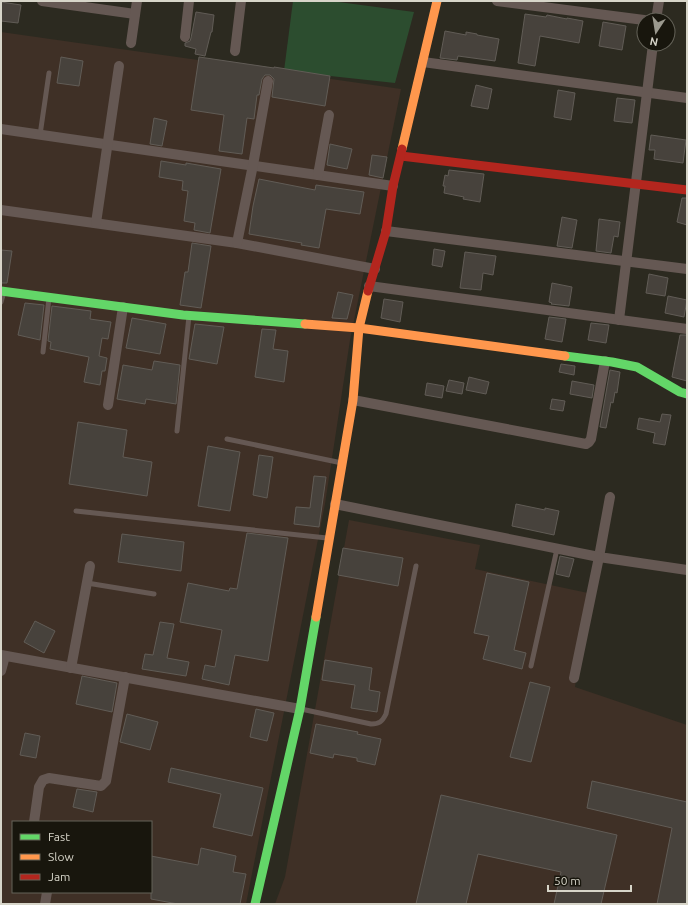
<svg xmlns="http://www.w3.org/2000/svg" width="688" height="905" font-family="Ubuntu,sans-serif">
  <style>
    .industrial { fill: #3f3026; fill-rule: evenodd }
    .green { fill: #2c4d2f }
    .building { fill: #47423c; stroke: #615c56 }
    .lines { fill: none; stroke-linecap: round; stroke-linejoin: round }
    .lane { stroke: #655853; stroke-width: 5 }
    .street { stroke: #655853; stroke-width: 10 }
    .fast { stroke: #63d668; stroke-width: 9 }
    .slow { stroke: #ff974d; stroke-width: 9 }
    .jam { stroke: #b3261e; stroke-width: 9 }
  </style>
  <rect width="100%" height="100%" fill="#2c2a20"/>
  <!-- industrial -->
  <g class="industrial">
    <path d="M 1,32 L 401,89 L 350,340 L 325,504 L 246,904 L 1,904 ZM 13,822 L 151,822 L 151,892 L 13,892 Z"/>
    <path d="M 349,520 L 480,545 L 475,569 L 588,593 L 575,687 L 687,725 L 687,904 L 275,904 L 285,877 Z"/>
  </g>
  <!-- green -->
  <path class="green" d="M 293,1 L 331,1 L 414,12 L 395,83 L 284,71 Z"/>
  <!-- building -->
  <g class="building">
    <path d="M 1,2 L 21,5 L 18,23 L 1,21 Z"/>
    <path d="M 196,12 L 214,15 L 212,32 L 211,32 L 205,56 L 195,54 L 196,49 L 185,46 L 185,43 L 190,41 L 191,38 Z"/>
    <path d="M 525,14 L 546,17 L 547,15 L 567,19 L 567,18 L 583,21 L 579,43 L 540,36 L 535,66 L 518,63 Z"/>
    <path d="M 603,22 L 626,26 L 622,50 L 599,46 Z"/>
    <path d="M 445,31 L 466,35 L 466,32 L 477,34 L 477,35 L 499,39 L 495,61 L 458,56 L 457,60 L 440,58 Z"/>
    <path d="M 61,57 L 83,61 L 79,86 L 57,83 Z"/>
    <path d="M 199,57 L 274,68 L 274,67 L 330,76 L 325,106 L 272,97 L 274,79 L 270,75 L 265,75 L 262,79 L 259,95 L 257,95 L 254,119 L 247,118 L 242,154 L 219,151 L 224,115 L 191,110 Z"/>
    <path d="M 476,85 L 492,89 L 488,109 L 471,106 Z"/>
    <path d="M 558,90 L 575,93 L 571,120 L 554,117 Z"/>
    <path d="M 617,98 L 635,100 L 632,123 L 614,121 Z"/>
    <path d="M 154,118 L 167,121 L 162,146 L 150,144 Z"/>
    <path d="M 651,135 L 686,140 L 683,163 L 654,159 L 655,150 L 649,150 Z"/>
    <path d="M 330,144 L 352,149 L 347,169 L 327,165 Z"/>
    <path d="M 372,155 L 387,157 L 383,178 L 369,175 Z"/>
    <path d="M 161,161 L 186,165 L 186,163 L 221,169 L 210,233 L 194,230 L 195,223 L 184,221 L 188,191 L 182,190 L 183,181 L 159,177 Z"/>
    <path d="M 449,170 L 484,174 L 480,202 L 463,199 L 464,197 L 444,193 L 445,186 L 443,186 L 445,175 L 448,176 Z"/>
    <path d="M 259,179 L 315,190 L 316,185 L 364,192 L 360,214 L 326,209 L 319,248 L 301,245 L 302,243 L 249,234 L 253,206 Z"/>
    <path d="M 682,198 L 687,198 L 687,225 L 677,222 Z"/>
    <path d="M 562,217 L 577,220 L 572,248 L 557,246 Z"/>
    <path d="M 599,219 L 620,222 L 618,237 L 614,236 L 611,253 L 596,251 Z"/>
    <path d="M 192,243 L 211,246 L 201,308 L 180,305 L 185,272 L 188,272 Z"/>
    <path d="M 434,249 L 445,251 L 442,267 L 432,265 Z"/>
    <path d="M 1,250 L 12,251 L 7,283 L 1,283 Z"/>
    <path d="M 465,252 L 496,256 L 493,275 L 483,273 L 481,290 L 460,288 Z"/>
    <path d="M 649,274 L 668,278 L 665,296 L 646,293 Z"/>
    <path d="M 552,283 L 572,287 L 569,306 L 551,304 L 552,303 L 549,302 Z"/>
    <path d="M 338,292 L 353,295 L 347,319 L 332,318 Z"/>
    <path d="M 668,296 L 687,300 L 684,317 L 665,313 Z"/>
    <path d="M 384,299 L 403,302 L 400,322 L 381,318 Z"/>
    <path d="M 25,303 L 44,305 L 40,340 L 18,335 Z"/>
    <path d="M 52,306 L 91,311 L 90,319 L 111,322 L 108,339 L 102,338 L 99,356 L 107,358 L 105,371 L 102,371 L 100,385 L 84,382 L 89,357 L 50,349 L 51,342 L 48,341 Z"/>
    <path d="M 549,317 L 566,319 L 562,342 L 545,339 Z"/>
    <path d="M 132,318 L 166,324 L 160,354 L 126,348 Z"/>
    <path d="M 591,323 L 609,325 L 606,343 L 588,340 Z"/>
    <path d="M 195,324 L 224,327 L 217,364 L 189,359 Z"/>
    <path d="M 262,329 L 276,330 L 273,349 L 288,351 L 284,382 L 255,377 Z"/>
    <path d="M 680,335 L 687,335 L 687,381 L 672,377 Z"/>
    <path d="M 154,361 L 180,365 L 176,404 L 146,399 L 145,404 L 117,399 L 123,365 L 152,370 Z"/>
    <path d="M 561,364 L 575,366 L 574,375 L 559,372 Z"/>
    <path d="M 610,370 L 620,372 L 617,393 L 615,392 L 613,403 L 611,402 L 606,428 L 600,427 Z"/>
    <path d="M 469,377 L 489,382 L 486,394 L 466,390 Z"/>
    <path d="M 449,380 L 464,383 L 462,394 L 446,391 Z"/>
    <path d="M 572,381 L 594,385 L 592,398 L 570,394 Z"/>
    <path d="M 427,383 L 444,386 L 442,398 L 425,395 Z"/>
    <path d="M 552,399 L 565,401 L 563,411 L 550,409 Z"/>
    <path d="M 662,414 L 671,415 L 665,445 L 653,443 L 655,433 L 637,429 L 639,418 L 660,422 Z"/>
    <path d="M 78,422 L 127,430 L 123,457 L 152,462 L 147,496 L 69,484 Z"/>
    <path d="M 208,446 L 240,452 L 230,511 L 198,506 Z"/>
    <path d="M 259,455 L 273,457 L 267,498 L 253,495 Z"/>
    <path d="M 314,476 L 326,477 L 319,527 L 294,524 L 296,507 L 310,508 Z"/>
    <path d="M 516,504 L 545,510 L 545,508 L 559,511 L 554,535 L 512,526 Z"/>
    <path d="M 247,533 L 288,538 L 268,661 L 235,655 L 229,685 L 202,679 L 205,665 L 215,667 L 222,630 L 180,622 L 188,583 L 229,591 L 230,588 L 237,589 Z"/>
    <path d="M 122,534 L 184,542 L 181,571 L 118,562 Z"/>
    <path d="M 343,548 L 403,558 L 398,586 L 338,575 Z"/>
    <path d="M 560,556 L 574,559 L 569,577 L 556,574 Z"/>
    <path d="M 487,573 L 529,582 L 514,650 L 526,653 L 522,669 L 483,659 L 489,636 L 474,633 Z"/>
    <path d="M 35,621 L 55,631 L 44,653 L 24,642 Z"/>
    <path d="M 160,622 L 174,624 L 167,658 L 189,662 L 186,676 L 142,669 L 145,654 L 153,655 Z"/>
    <path d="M 325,660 L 372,668 L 369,690 L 380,692 L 377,712 L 351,708 L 355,685 L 322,680 Z"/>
    <path d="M 82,676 L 117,683 L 112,712 L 76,704 Z"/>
    <path d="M 530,682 L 550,687 L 531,762 L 510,757 Z"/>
    <path d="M 256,709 L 274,713 L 267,741 L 250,737 Z"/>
    <path d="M 127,714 L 158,722 L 150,750 L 120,742 Z"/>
    <path d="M 316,724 L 358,732 L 357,734 L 381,739 L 375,765 L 357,761 L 357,758 L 334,754 L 333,758 L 310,753 Z"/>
    <path d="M 25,733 L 40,736 L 36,758 L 20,755 Z"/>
    <path d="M 171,768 L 263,788 L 252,836 L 213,827 L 221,794 L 168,782 Z"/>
    <path d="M 592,781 L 687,802 L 687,904 L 657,904 L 672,828 L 587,808 Z"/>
    <path d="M 77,789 L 97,792 L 93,812 L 73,807 Z"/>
    <path d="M 441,795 L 617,835 L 601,904 L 554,904 L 561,872 L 478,854 L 466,904 L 416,904 Z"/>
    <path d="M 201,848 L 236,856 L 233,872 L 246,874 L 240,904 L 178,904 L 151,899 L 151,856 L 198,865 Z"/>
  </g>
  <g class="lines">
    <!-- lane -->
    <g class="lane">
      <path d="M 40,135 L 49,73"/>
      <path d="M 1,302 L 4,292"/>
      <path d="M 43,352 L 49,298"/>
      <path d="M 177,431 L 189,316"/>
      <path d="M 227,439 L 342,463"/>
      <path d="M 76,511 L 327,538"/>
      <path d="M 87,583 L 154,594"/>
      <path d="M 531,666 L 557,549"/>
      <path d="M 301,709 L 371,724 C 379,724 382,722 386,714 L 416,566"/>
    </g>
    <!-- street -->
    <g class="street">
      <path d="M 42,1 L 135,14"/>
      <path d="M 497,1 L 644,20"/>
      <path d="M 656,20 L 659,1"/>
      <path d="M 185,37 L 189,1"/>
      <path d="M 131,43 L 137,1"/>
      <path d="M 235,51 L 241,1"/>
      <path d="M 423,62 L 687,98"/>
      <path d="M 1,129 L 393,186"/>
      <path d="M 318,175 L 329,115"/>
      <path d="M 1,210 L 237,243 L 375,269"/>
      <path d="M 96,223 L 119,66"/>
      <path d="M 386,231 L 687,269"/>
      <path d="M 237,243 L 253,165 L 268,81"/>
      <path d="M 369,286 L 687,329"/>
      <path d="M 619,320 L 653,44"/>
      <path d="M 353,400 L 586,444 L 589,442 L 591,439 L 605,361"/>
      <path d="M 108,405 L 123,307"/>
      <path d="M 610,497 L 599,557 L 687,570"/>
      <path d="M 335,504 L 599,557 L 574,678"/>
      <path d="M 1,655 L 300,709"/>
      <path d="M 71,668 L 90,566"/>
      <path d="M 1,671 L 5,656"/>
      <path d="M 34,822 L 39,787 L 43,780 L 49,778 L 101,786 L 106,781 L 125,677"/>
      <path d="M 45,904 L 47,892"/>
    </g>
    <!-- fast -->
    <g class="fast">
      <path d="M 1,291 L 183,315 L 305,324"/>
      <path d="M 565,356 L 612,362 L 637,367 L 680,392 L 687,394"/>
      <path d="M 255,904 L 300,709 L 316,617"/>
    </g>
    <!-- slow -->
    <g class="slow">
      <path d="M 402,149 L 437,1"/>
      <path d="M 305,324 L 359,328 L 565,356"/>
      <path d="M 316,617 L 353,400 L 359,328 L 368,291"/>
    </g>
    <!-- jam -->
    <g class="jam">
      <path d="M 401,156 L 687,190"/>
      <path d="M 368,291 L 386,231 L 393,186 L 402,149"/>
    </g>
  </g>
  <!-- border -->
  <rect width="688" height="905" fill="none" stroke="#d7d5c9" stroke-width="4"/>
  <!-- legend -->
  <rect x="12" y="821" width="140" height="72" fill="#18160d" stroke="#646258"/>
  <rect x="20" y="834" width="20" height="6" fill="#63d668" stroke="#646258"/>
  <text x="48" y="841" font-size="12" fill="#d7d5c9">Fast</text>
  <rect x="20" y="854" width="20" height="6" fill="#ff974d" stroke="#646258"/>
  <text x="48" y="861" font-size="12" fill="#d7d5c9">Slow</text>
  <rect x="20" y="874" width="20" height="6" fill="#b3261e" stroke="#646258"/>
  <text x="48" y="881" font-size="12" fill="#d7d5c9">Jam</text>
  <!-- north arrow -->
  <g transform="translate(656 32) rotate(192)"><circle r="19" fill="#18160d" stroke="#646258"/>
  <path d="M0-3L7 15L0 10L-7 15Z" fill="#9b998e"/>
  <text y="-6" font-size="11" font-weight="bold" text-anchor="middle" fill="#d7d5c9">N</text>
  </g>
  <!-- scale -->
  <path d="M548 885v6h83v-6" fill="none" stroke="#d7d5c9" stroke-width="2"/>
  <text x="554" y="885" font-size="12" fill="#d7d5c9" stroke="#18160d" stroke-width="3" paint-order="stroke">50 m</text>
</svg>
